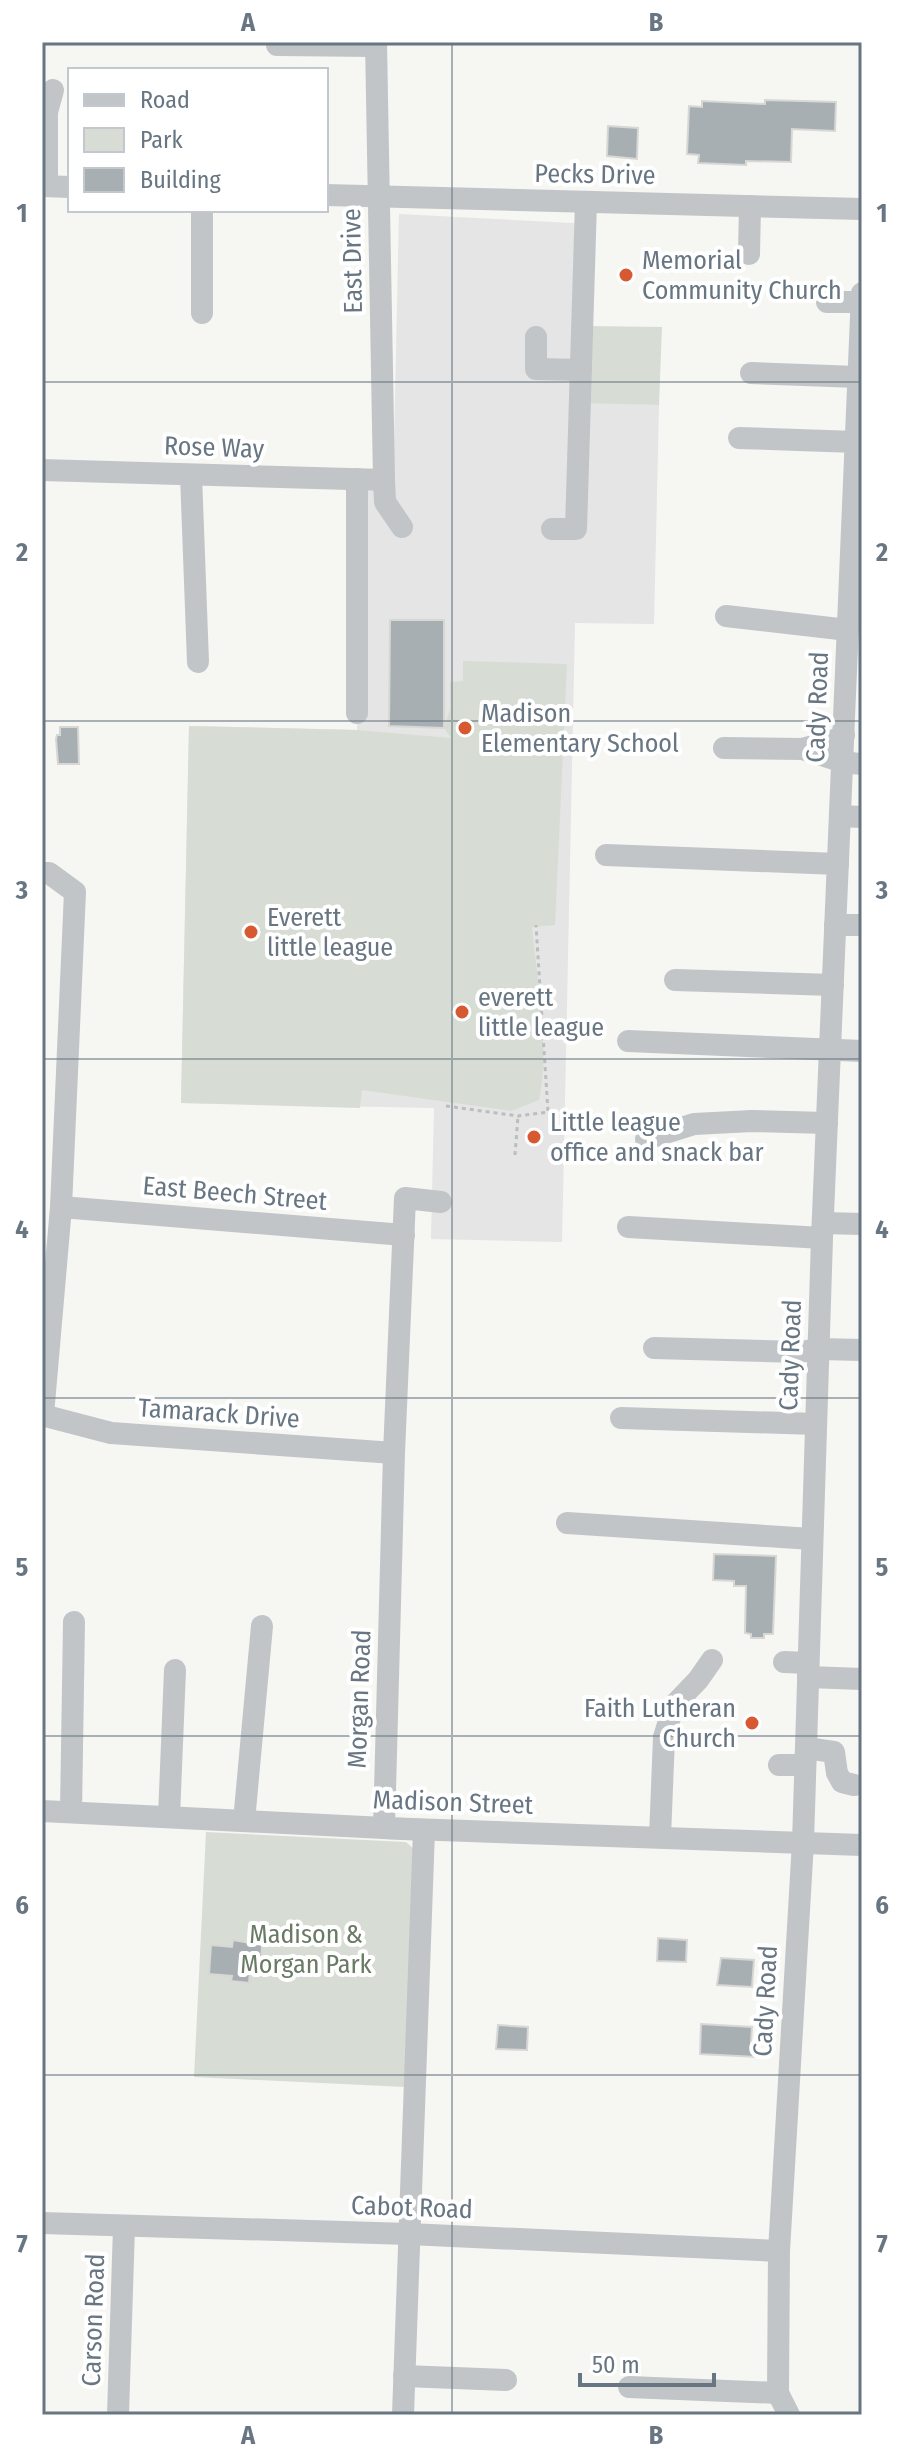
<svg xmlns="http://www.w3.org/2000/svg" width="904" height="2457" font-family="'Fira Sans Condensed',sans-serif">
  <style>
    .built { fill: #e4e5e4 }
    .green { fill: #d7ddd4 }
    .building { fill: #a7afb3; stroke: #d7d7d5; stroke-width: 2 }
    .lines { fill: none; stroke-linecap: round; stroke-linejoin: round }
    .path { stroke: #bbbdbf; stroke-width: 3; stroke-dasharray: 4 4; stroke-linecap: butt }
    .minor { stroke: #c1c5c8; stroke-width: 22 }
    .grid { fill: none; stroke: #677682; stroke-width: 2; stroke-opacity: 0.55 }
    .poi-dot { fill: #d75932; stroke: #fff; stroke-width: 3 }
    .labels { text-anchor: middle; stroke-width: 8; stroke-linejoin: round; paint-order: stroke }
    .street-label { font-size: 26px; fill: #677682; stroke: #fff }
    .poi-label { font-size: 26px; fill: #677682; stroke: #fff; text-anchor: start }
    .park-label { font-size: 26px; fill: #697a65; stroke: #fff }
    .neatline { fill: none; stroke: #677682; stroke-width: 3 }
    .grid-label { font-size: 26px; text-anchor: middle; font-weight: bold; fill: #677682 }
  </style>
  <rect width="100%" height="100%" fill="#f6f6f3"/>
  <!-- built -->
  <path class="built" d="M 399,214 L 591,224 L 581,402 L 659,405 L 654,624 L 575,623 L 562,1242 L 431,1239 L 434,1108 L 181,1103 L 189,726 L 357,730 L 362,491 L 393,491 Z"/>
  <!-- green -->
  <g class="green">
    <path d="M 588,326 L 662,327 L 659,405 L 581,403 Z"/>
    <path d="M 463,661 L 567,664 L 555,925 L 532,927 C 537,980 550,1049 539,1100 L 511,1111 L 362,1090 L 360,1108 L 181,1103 L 189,726 L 357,730 L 451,738 L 444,728 L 450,709 L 450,682 L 463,681 Z"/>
    <path d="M 206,1832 L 406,1842 L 414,1849 L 405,2087 L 194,2077 Z"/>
  </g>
  <!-- building -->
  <g class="building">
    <path d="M 765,100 L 836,102 L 835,131 L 792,129 L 791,162 L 746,161 L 746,165 L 698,163 L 699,155 L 687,154 L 689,106 L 702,107 L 702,101 L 765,104 Z"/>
    <path d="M 608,126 L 638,128 L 637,159 L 607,156 Z"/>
    <path d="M 390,620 L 444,620 L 444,728 L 389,726 Z"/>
    <path d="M 60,727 L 78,727 L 79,764 L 58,764 L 56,739 L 57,735 L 60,735 Z"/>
    <path d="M 714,1554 L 776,1556 L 773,1634 L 764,1634 L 764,1638 L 751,1638 L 751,1634 L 745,1633 L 746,1586 L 734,1586 L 734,1581 L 713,1580 Z"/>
    <path d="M 658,1938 L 687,1940 L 686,1962 L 657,1961 Z"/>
    <path d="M 233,1940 L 262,1945 L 261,1961 L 251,1960 L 249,1983 L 231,1981 L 232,1976 L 209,1974 L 211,1945 L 232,1947 Z"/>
    <path d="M 721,1958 L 754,1960 L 752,1987 L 717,1985 Z"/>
    <path d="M 701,2024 L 752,2027 L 751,2043 L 758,2043 L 757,2057 L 700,2054 Z"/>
    <path d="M 498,2025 L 528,2027 L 527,2050 L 496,2049 Z"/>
  </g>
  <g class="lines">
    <!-- path -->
    <g class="path">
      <path d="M 446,1106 L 518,1116 L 548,1112 L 536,925"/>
      <path d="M 515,1155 L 518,1116"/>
    </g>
    <!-- minor -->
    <g class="minor">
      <path d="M 376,42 L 384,480 L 385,502 L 402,527"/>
      <path d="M 277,45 L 376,46"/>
      <path d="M 42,186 L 70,187"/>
      <path d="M 47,186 L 47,112 L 53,90"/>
      <path d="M 326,195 L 862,209"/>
      <path d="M 202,210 L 202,313"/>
      <path d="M 749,254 L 750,206"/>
      <path d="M 827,302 L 862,302"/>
      <path d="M 536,337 L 536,369 L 581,370"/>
      <path d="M 751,373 L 858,377"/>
      <path d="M 739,438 L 856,442"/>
      <path d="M 42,470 L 384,480"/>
      <path d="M 191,475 L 198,662"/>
      <path d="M 357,479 L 357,713"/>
      <path d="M 552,529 L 576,529 L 586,202"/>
      <path d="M 726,616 L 848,630"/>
      <path d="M 844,735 L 833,741 L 802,749 C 823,754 841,764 862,764"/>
      <path d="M 724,748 L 802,749"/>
      <path d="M 840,816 L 862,817"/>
      <path d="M 606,855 L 838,864"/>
      <path d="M 42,873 L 49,873 L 75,892 L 61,1207 L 43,1415"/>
      <path d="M 835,925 L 862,925"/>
      <path d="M 675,980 L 833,985"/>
      <path d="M 628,1041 L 862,1051"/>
      <path d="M 646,1139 L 694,1124 L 752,1121 L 827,1123"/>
      <path d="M 61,1207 L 404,1235"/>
      <path d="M 823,1223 L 862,1224"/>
      <path d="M 628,1227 L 822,1238"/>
      <path d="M 654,1348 L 800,1352 L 819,1349 L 862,1350"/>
      <path d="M 42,1415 L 111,1433 L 394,1453"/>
      <path d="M 621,1418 L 816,1424"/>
      <path d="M 567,1523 L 812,1539"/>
      <path d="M 784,1662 L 808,1663"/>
      <path d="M 808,1677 L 862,1679"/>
      <path d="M 806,1748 L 834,1752 L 837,1773 L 842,1782 L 854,1785"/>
      <path d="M 779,1765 L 805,1765"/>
      <path d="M 42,1811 L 384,1828 L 862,1845"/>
      <path d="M 71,1812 L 74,1622"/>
      <path d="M 169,1817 L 175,1670"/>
      <path d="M 244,1821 L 262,1626"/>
      <path d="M 660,1837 L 664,1737 L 674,1705 L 698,1680 L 712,1660"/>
      <path d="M 42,2223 L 409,2234 L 779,2251"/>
      <path d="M 404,2376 L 506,2380"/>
      <path d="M 629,2387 L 778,2393"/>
      <path d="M 118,2415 L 124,2227"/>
      <path d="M 403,2415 L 424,1830 L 384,1828 L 394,1453 L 405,1198 L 441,1202"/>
      <path d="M 789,2415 L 778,2393 L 779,2251 L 803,1842 L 822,1238 L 862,293"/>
    </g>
  </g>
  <!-- grid -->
  <path class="grid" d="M 452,42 L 452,2415M 42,382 L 862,382M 42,721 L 862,721M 42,1059 L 862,1059M 42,1398 L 862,1398M 42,1736 L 862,1736M 42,2075 L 862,2075"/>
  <!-- markers -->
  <g class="poi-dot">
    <circle cx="626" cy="275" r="8"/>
    <circle cx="465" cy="728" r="8"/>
    <circle cx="251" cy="932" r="8"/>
    <circle cx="462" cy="1012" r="8"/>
    <circle cx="534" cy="1137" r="8"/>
    <circle cx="752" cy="1723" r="8"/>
  </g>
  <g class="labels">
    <!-- street labels -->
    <g class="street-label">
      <text transform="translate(595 174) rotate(1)" y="9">Pecks Drive</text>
      <text transform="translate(352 261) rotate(-91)" y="9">East Drive</text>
      <text transform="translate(214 447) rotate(2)" y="9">Rose Way</text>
      <text transform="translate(817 707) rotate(-88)" y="9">Cady Road</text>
      <text transform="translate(235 1193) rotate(5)" y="9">East Beech Street</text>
      <text transform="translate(790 1355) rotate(-88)" y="9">Cady Road</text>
      <text transform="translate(219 1413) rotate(4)" y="9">Tamarack Drive</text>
      <text transform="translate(359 1699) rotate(-88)" y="9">Morgan Road</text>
      <text transform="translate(453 1802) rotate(2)" y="9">Madison Street</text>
      <text transform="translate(765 2001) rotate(-87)" y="9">Cady Road</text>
      <text transform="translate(412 2207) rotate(2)" y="9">Cabot Road</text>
      <text transform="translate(93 2320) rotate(-88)" y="9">Carson Road</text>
    </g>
    <!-- poi labels -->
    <g class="poi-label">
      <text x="642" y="269">Memorial<tspan x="642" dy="30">Community Church</tspan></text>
      <text x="481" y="722">Madison<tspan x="481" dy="30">Elementary School</tspan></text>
      <text x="267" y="926">Everett<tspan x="267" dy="30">little league</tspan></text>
      <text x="478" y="1006">everett<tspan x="478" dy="30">little league</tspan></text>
      <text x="550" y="1131">Little league<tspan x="550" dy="30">office and snack bar</tspan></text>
      <text x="736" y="1717" text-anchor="end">Faith Lutheran<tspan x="736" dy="30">Church</tspan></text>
    </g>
    <!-- park labels -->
    <g class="park-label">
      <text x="306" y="1943">Madison &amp;<tspan x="306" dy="30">Morgan Park</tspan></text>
    </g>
  </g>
  <!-- border -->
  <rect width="904" height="2457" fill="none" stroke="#ffffff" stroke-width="88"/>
  <!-- legend -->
  <rect x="68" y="68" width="260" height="144" fill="#ffffff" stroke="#c2c8cd" stroke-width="2"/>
  <rect x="84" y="94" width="40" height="12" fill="#c1c5c8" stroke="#c2c8cd" stroke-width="2"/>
  <text x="140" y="108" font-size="24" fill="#677682">Road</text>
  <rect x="84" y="128" width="40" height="24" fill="#d7ddd4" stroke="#c2c8cd" stroke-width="2"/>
  <text x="140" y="148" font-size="24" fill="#677682">Park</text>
  <rect x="84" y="168" width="40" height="24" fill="#a7afb3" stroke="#c2c8cd" stroke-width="2"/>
  <text x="140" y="188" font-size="24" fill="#677682">Building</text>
  <!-- scale -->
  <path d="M580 2373v12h134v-12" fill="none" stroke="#677682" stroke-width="4"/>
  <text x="592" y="2373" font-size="24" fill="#677682" stroke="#ffffff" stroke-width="6" paint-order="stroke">50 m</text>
  <rect x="44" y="44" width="816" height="2369" class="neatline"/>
  <g class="grid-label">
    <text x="248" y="31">A</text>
    <text x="656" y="31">B</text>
    <text x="22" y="222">1</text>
    <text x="882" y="222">1</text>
    <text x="22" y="561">2</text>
    <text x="882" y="561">2</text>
    <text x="22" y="899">3</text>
    <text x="882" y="899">3</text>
    <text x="22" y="1238">4</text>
    <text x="882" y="1238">4</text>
    <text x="22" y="1576">5</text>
    <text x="882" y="1576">5</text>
    <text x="22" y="1914">6</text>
    <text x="882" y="1914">6</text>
    <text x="22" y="2253">7</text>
    <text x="882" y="2253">7</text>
    <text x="248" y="2444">A</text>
    <text x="656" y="2444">B</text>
  </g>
</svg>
